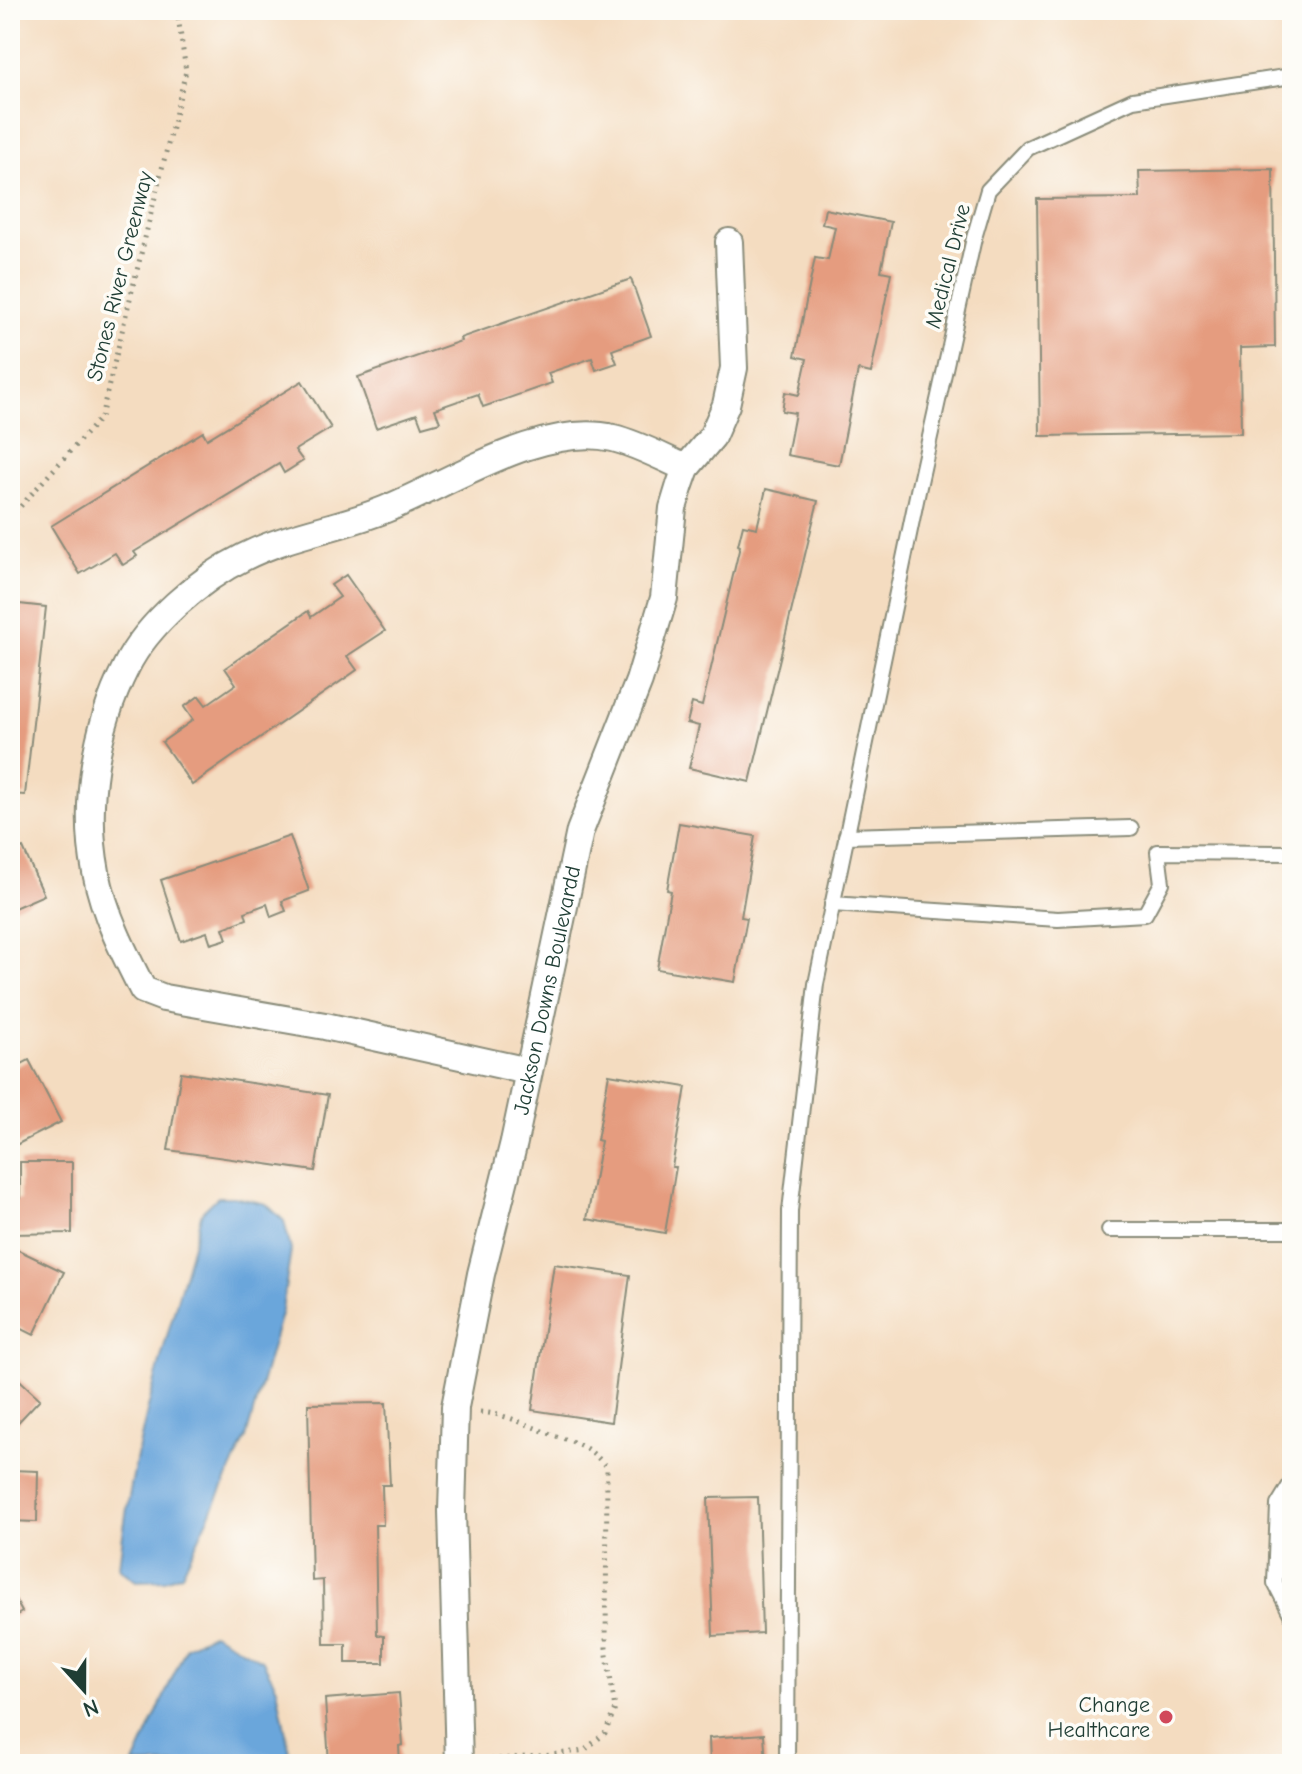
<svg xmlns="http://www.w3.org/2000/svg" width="1302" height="1774" font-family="'Comic Neue',sans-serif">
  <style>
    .water { fill: #6aa6db; stroke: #447288; stroke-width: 2 }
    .building { fill: #e59c7f }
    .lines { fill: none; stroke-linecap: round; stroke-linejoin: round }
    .lane-casing { stroke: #8a8c7a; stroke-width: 18 }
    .street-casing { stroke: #8a8c7a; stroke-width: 30 }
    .path { stroke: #8a8c7a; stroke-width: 5; stroke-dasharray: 2 6; stroke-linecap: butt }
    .lane { stroke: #fff; stroke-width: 14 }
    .street { stroke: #fff; stroke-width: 26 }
    .poi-dot { fill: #d1495b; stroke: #fdfcf7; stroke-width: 3 }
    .labels { text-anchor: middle; stroke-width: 7; stroke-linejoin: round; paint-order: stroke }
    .street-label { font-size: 22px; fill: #1f3d34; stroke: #fdfcf7 }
    .poi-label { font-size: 22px; fill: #1f3d34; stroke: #fdfcf7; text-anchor: end }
  </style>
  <rect width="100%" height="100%" fill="#fdfcf7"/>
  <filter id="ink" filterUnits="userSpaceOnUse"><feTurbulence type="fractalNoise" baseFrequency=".0125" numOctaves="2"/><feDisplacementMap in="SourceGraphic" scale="16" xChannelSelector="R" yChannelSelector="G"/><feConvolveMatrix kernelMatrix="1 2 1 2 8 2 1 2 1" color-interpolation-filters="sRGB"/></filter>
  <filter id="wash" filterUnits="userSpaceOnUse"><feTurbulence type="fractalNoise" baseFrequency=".006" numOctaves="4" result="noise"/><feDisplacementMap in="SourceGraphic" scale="32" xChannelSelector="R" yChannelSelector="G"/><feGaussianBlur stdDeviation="1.8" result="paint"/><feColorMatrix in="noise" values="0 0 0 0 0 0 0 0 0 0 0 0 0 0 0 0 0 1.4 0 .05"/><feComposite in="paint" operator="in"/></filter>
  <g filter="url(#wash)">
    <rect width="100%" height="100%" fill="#f4dcc0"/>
    <!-- water -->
    <g class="water">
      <path d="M 218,1197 L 234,1197 L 266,1204 L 284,1221 L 291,1250 L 282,1310 L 246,1438 L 182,1574 L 165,1580 L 136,1581 L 119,1568 C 131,1447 170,1328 202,1212 Z"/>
      <path d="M 213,1633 L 263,1661 L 277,1688 L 292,1764 L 134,1764 L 186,1647 Z"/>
    </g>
    <g id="blocks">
      <!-- building -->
      <g class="building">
        <path d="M 1273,169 L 1275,347 L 1240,348 L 1241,433 L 1040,436 L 1037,199 L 1140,198 L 1139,171 Z"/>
        <path d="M 825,209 L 891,222 L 881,271 L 891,273 L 871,373 L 858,370 L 839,465 L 787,455 L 795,413 L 782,411 L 785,392 L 799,395 L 807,359 L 795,356 L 815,258 L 828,260 L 835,227 L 822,224 Z"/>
        <path d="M 631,279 L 651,336 L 612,350 L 617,363 L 596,370 L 592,358 L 548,373 L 552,383 L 483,407 L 478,394 L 435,409 L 440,422 L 422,427 L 417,414 L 376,428 L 358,377 L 461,341 L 460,338 Z"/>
        <path d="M 302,381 L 331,428 L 295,450 L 303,461 L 284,473 L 279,464 L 134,552 L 137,556 L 123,565 L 115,553 L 80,574 L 51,526 L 203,432 L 207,439 Z"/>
        <path d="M 766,489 L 818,501 L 750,782 L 689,768 L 699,726 L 687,723 L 692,703 L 702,706 L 740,546 L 738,545 L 743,525 L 757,528 Z"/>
        <path d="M 346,575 L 385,631 L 347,656 L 357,670 L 192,785 L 162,742 L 193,720 L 184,707 L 199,696 L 206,705 L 236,684 L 225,668 L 308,611 L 311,617 L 340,597 L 331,585 Z"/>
        <path d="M 10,603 L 46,607 L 25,795 L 10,794 Z"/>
        <path d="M 679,823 L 755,836 L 741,917 L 747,918 L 735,982 L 657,969 L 671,891 L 667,890 Z"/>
        <path d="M 290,836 L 309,891 L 282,901 L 286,911 L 271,917 L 267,904 L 245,912 L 247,919 L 223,928 L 227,939 L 211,944 L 207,932 L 181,941 L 161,880 Z"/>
        <path d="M 23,848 L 44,895 L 12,909 L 10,853 Z"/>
        <path d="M 29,1060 L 61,1122 L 10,1148 L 10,1070 Z"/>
        <path d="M 181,1072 L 328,1095 L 315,1171 L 168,1150 Z"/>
        <path d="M 609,1074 L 686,1087 L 672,1167 L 676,1167 L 665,1233 L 587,1219 L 601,1141 L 597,1140 Z"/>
        <path d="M 20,1162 L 72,1162 L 72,1233 L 10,1234 L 10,1200 L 20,1200 Z"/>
        <path d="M 10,1246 L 64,1272 L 34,1335 L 10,1323 Z"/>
        <path d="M 554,1264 L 630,1275 L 611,1422 L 532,1410 Z"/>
        <path d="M 10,1371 L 40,1399 L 10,1431 Z"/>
        <path d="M 386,1403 L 390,1485 L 382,1485 L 383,1525 L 375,1525 L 377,1635 L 384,1636 L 384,1663 L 346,1663 L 346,1644 L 324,1644 L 323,1580 L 312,1581 L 308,1404 Z"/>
        <path d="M 10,1470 L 38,1471 L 37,1522 L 10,1521 Z"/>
        <path d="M 758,1497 L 762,1633 L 713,1636 L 708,1498 Z"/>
        <path d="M 10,1590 L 22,1612 L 10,1619 Z"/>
        <path d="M 399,1693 L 403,1745 L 399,1746 L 400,1764 L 329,1764 L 325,1699 Z"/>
        <path d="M 764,1734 L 766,1764 L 710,1764 L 709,1738 Z"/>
      </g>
    </g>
  </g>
  <g filter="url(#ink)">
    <use href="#blocks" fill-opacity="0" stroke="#8a8c7a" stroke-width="2"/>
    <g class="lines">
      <!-- lane casing -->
      <g class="lane-casing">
        <g id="lane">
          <path d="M 846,836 L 1131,828"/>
          <path d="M 832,904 L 1058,919 L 1145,914 L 1162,883 L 1158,852 L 1292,853"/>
          <path d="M 1109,1230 L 1292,1230"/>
          <path d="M 1292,1482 L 1278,1505 L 1275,1583 L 1292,1616"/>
          <path d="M 787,1764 L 790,1211 L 816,984 L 918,491 L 974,238 L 988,190 L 1028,148 L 1133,100 L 1292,76"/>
        </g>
      </g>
      <!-- street casing -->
      <g class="street-casing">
        <g id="street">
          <path d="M 528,1071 L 325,1026 L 164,998 L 143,990 C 124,953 104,914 96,872 C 83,805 95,728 126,667 C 147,624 201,578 244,557 C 289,534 340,528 386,509 C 450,483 543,421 613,438 C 638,444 663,458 686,468"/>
          <path id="s1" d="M 459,1764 L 452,1511 L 455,1407 L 481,1274 L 514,1142 L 580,831 L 639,681 L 664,598 L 673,508 L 680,485 L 686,468 L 712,437 L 726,405 L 734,368 L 729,242"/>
        </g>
      </g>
      <!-- path -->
      <g class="path">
        <path d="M 10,518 L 101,417 L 186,71 L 177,10"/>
        <path d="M 480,1412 C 506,1414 524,1424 548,1433 C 575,1443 588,1444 607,1468 L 606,1648 L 615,1709 L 605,1733 L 585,1750 L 552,1755 L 484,1760"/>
      </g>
      <!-- lane -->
      <use href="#lane" class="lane"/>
      <!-- street -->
      <use href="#street" class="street"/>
    </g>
  </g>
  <!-- markers -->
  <circle class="poi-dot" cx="1166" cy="1717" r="8"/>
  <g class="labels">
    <!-- street labels -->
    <g class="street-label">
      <text transform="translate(947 266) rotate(-76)" y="8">Medical Drive</text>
      <text transform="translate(119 276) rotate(-76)" y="8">Stones River Greenway</text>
      <text dy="8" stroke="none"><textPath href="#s1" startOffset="784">Jackson Downs Boulevardd</textPath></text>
    </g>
    <!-- poi labels -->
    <g class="poi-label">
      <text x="1150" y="1712">Change<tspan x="1150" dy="25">Healthcare</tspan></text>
    </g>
  </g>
  <!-- margin -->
  <rect width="1302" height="1774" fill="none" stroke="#fdfcf7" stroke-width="40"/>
  <!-- north arrow -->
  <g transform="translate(84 1690) rotate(159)" stroke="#fdfcf7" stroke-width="6" paint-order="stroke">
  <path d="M0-6L14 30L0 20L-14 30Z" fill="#1f3d34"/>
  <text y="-12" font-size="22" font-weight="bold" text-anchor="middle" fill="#1f3d34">N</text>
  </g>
</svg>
